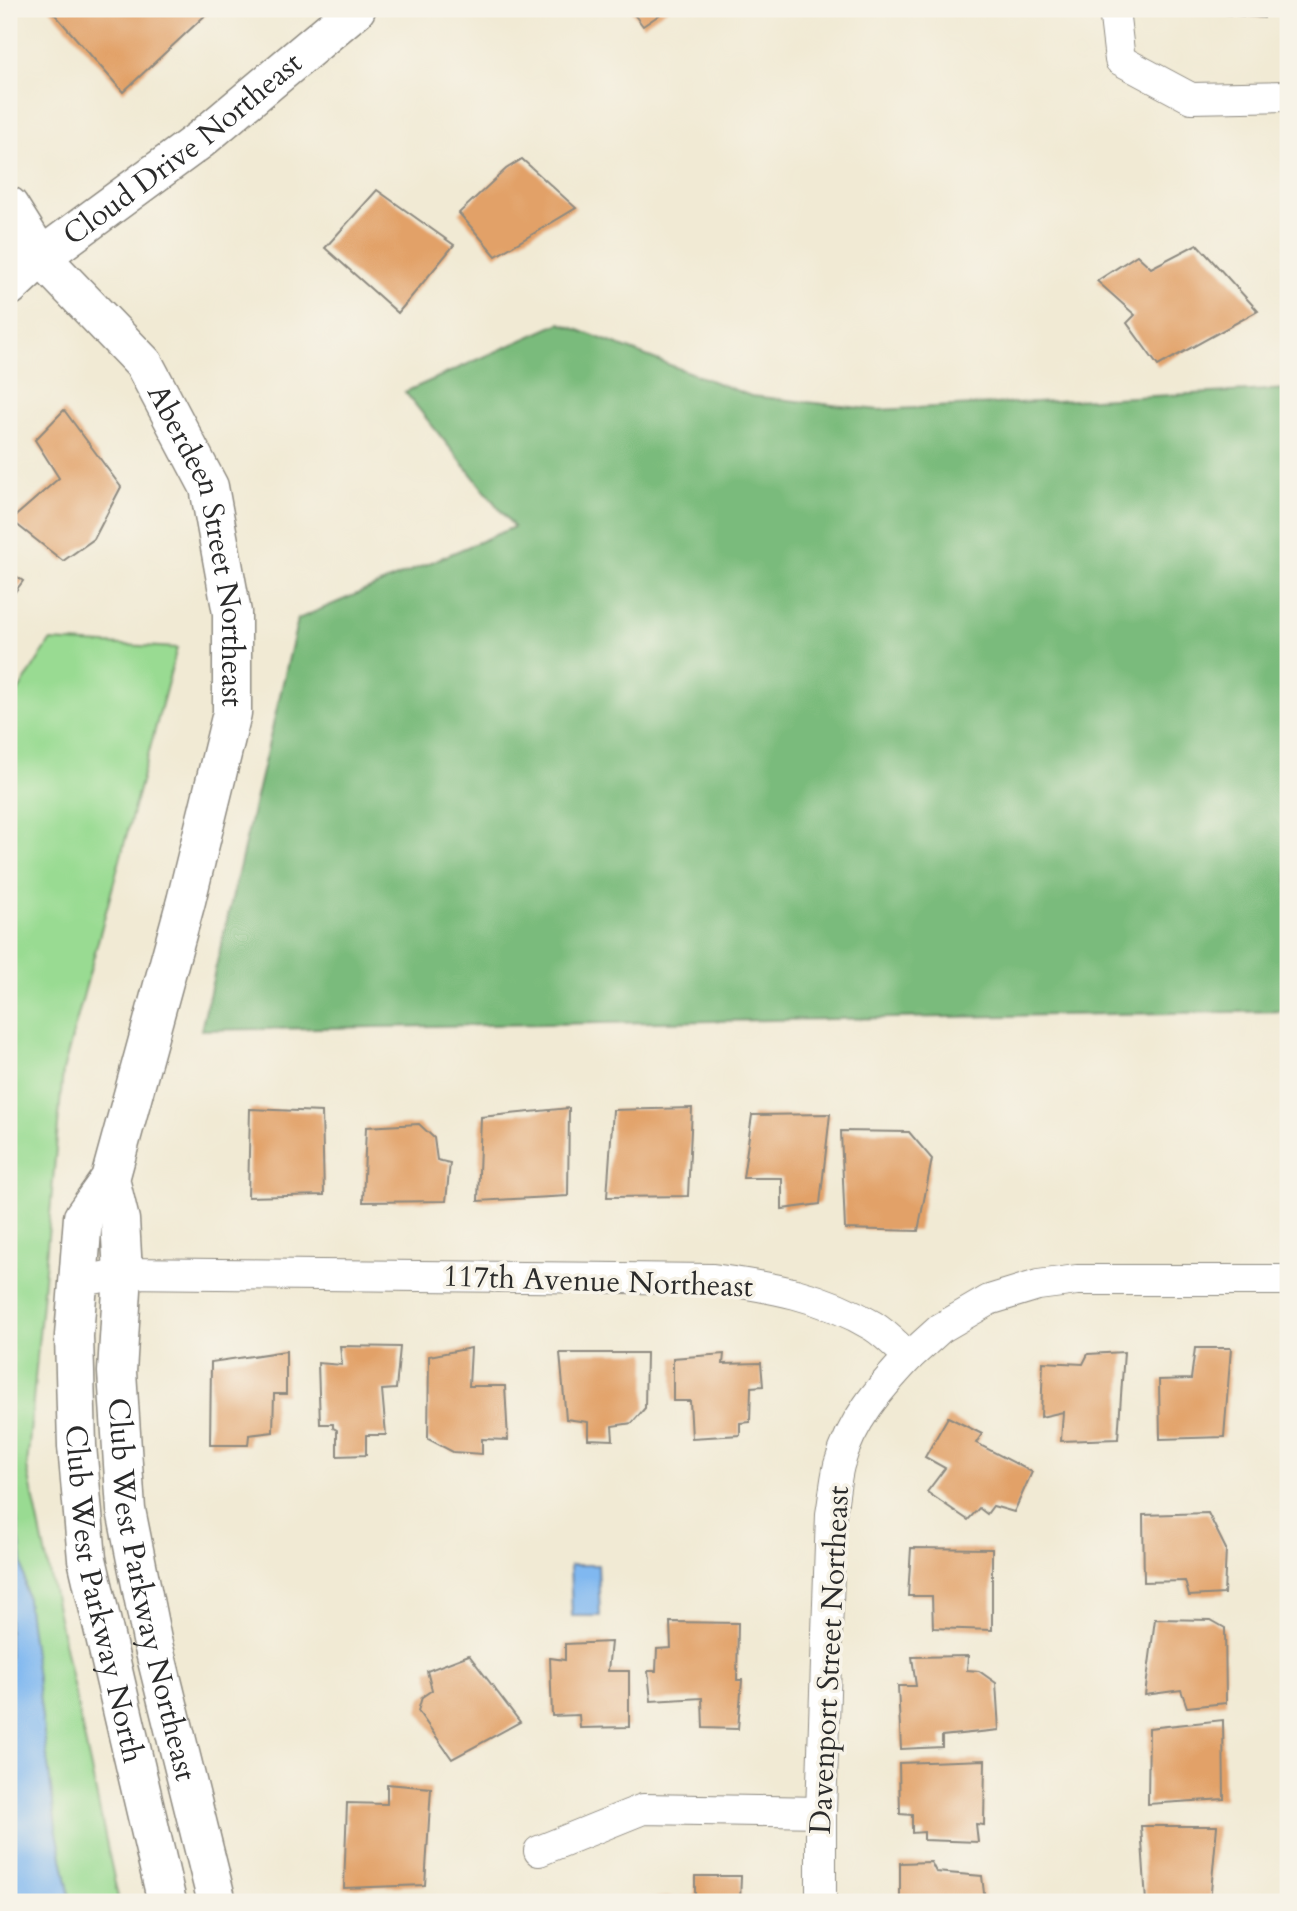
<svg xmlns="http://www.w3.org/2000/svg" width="1297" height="1911" font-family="Cardo,serif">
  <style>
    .green { fill: #99db92; stroke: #62835e; stroke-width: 2 }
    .forest { fill: #7abb7c; stroke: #527354; stroke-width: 2 }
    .water { fill: #80b8f0; stroke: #56728e; stroke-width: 2 }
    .building { fill: #e2a168 }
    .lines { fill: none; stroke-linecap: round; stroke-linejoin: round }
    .street-casing { stroke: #8e8a80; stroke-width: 32 }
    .secondary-casing { stroke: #8e8a80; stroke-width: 41 }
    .street { stroke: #fff; stroke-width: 30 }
    .secondary { stroke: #fff; stroke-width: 38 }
    .labels { text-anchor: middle; stroke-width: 7; stroke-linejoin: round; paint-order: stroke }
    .street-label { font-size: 30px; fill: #2b2b2b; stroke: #f7f3e8 }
  </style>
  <rect width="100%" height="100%" fill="#f7f3e8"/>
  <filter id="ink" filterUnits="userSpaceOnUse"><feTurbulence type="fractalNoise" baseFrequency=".0143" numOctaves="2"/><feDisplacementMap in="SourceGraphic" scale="14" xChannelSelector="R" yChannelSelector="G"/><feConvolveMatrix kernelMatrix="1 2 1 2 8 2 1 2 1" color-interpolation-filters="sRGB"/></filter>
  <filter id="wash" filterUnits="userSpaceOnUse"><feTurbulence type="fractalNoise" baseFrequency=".00686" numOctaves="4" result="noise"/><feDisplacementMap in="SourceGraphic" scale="28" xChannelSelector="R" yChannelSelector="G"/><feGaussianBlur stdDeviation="1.57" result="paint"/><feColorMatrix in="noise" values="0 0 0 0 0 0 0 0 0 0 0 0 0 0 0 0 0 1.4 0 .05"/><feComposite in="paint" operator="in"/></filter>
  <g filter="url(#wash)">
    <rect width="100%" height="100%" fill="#f1ead4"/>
    <!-- green -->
    <path class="green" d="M 50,641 L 177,648 L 63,1071 L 27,1467 L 119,1902 L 9,1902 L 9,706 Z"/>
    <!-- forest -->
    <path class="forest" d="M 560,323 L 751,396 L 878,410 L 1288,389 L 1288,1011 L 201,1030 L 298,619 L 514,527 L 405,392 Z"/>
    <!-- water -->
    <g class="water">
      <path d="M 9,1459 L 56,1827 L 71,1902 L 9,1902 Z"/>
      <path d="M 570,1565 L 598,1565 L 600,1616 L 572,1616 Z"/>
    </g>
    <g id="blocks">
      <!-- building -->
      <g class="building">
        <path d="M 50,9 L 212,9 L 123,92 Z"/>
        <path d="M 630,9 L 668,9 L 643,26 Z"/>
        <path d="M 1205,9 L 1264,9 L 1264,18 L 1205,12 Z"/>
        <path d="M 522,159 L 576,208 L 496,256 L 459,213 L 506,169 Z"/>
        <path d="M 377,190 L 454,245 L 398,313 L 325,248 Z"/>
        <path d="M 1197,244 L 1258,311 L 1158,366 L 1127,323 L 1135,315 L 1097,281 L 1137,255 L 1151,268 Z"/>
        <path d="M 64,410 L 121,487 L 94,539 L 63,561 L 11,520 L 59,478 L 35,440 Z"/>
        <path d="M 9,571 L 23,581 L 9,600 Z"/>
        <path d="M 569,1108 L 568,1196 L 478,1201 L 481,1117 Z"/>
        <path d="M 692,1108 L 688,1196 L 607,1197 L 613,1110 Z"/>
        <path d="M 250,1109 L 322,1112 L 324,1195 L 248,1197 Z"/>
        <path d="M 830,1114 L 820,1204 L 782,1209 L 782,1178 L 743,1178 L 752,1115 Z"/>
        <path d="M 419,1124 L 434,1138 L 437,1160 L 450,1163 L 446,1201 L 363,1202 L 366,1127 Z"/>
        <path d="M 841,1131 L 909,1132 L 932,1159 L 918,1231 L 845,1229 Z"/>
        <path d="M 340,1346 L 400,1347 L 396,1389 L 382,1390 L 386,1435 L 366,1435 L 366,1455 L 337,1456 L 337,1430 L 333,1428 L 333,1424 L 320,1424 L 318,1363 L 342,1365 Z"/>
        <path d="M 471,1348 L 469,1386 L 505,1386 L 508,1440 L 482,1439 L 482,1454 L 453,1452 L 428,1439 L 429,1356 Z"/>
        <path d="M 1195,1348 L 1231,1348 L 1224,1437 L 1160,1439 L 1159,1380 L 1191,1379 Z"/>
        <path d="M 286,1351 L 286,1394 L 274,1394 L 273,1432 L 249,1435 L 248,1445 L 210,1445 L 211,1362 Z"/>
        <path d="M 1124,1352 L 1118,1439 L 1061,1441 L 1063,1412 L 1041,1417 L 1043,1362 L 1083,1364 L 1088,1354 Z"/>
        <path d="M 560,1353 L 646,1353 L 645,1408 L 632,1423 L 612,1426 L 613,1440 L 588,1439 L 588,1422 L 566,1419 Z"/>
        <path d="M 724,1354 L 723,1364 L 761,1363 L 763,1386 L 751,1387 L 750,1422 L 740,1423 L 740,1435 L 692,1438 L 690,1401 L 673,1401 L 673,1358 Z"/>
        <path d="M 948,1417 L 982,1434 L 976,1443 L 1032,1472 L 1014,1512 L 993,1506 L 987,1514 L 979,1508 L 968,1520 L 927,1492 L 945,1468 L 925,1457 Z"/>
        <path d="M 1208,1513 L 1226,1549 L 1224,1594 L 1189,1596 L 1185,1581 L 1144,1582 L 1143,1515 Z"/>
        <path d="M 911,1548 L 992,1549 L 992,1630 L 933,1628 L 932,1596 L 908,1596 Z"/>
        <path d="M 1155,1619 L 1211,1620 L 1225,1628 L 1226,1703 L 1187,1707 L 1181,1690 L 1145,1695 Z"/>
        <path d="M 670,1622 L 738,1623 L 737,1680 L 742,1680 L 738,1729 L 703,1728 L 702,1698 L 651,1701 L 648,1671 L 656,1671 L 657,1649 L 671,1648 Z"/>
        <path d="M 611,1642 L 608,1671 L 629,1671 L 629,1727 L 580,1728 L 579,1715 L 552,1716 L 550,1658 L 565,1660 L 565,1644 Z"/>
        <path d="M 469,1655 L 520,1722 L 452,1759 L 418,1711 L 422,1697 L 432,1690 L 427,1671 Z"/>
        <path d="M 968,1656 L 967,1670 L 979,1671 L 996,1683 L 999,1730 L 942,1736 L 942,1747 L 901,1749 L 898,1686 L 916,1686 L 912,1657 Z"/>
        <path d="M 1223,1720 L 1224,1799 L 1148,1804 L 1149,1728 Z"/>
        <path d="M 985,1760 L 984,1825 L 976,1824 L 978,1842 L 924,1840 L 924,1832 L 912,1833 L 912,1815 L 900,1814 L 899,1763 Z"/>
        <path d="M 387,1784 L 431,1788 L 425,1885 L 344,1888 L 347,1803 L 387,1804 Z"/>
        <path d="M 1141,1826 L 1217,1826 L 1210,1902 L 1146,1902 Z"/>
        <path d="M 931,1862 L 936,1872 L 982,1876 L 985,1902 L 900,1902 L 900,1863 Z"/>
        <path d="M 695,1876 L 741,1876 L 740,1902 L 655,1902 L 655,1898 L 695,1896 Z"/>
      </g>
    </g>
  </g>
  <g filter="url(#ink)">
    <use href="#blocks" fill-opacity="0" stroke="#8e8a80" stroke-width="2"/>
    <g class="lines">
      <!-- street casing -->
      <g class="street-casing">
        <g id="street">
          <path d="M 1114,9 L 1120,60 L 1191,98 L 1288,96"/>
          <path d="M 78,1282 L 123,1273 L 713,1279 C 771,1287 821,1295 873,1326 C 886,1334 898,1347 909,1357 L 941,1328 L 989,1300 L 1038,1285 L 1077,1280 L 1288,1280"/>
          <path d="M 539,1851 L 643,1809 L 821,1812"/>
          <path d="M 821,1902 L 821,1812 L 831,1514 C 834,1498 835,1481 839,1465 C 851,1421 879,1389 909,1357"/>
        </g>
      </g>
      <!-- secondary casing -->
      <g class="secondary-casing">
        <g id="secondary">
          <path id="s1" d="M 9,206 L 41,257 L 144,364 L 209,487 L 232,613 L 232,713 L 186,901 L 110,1179 L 83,1217 L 74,1336 L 77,1446 L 87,1559 L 167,1902"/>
          <path id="s2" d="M 9,287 L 41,257 L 200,140 L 356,9"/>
          <path id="s3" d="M 110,1179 L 120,1220 L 123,1273 L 117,1372 L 126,1510 L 152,1640 L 217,1902"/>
        </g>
      </g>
      <!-- street -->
      <use href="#street" class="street"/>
      <!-- secondary -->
      <use href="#secondary" class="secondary"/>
    </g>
  </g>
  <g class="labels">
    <!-- street labels -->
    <g class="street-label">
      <text dy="10" stroke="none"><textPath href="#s2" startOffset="222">Cloud Drive Northeast</textPath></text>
      <text dy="10" stroke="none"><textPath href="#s1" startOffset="402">Aberdeen Street Northeast</textPath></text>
      <text transform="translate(598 1281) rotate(2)" y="10">117th Avenue Northeast</text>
      <text dy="10" stroke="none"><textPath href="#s3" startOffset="415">Club West Parkway Northeast</textPath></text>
      <text dy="10" stroke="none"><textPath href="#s1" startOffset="1484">Club West Parkway North</textPath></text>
      <text transform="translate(829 1660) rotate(-87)" y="10">Davenport Street Northeast</text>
    </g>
  </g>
  <!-- margin -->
  <rect width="1297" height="1911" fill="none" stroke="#f7f3e8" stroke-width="35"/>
</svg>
